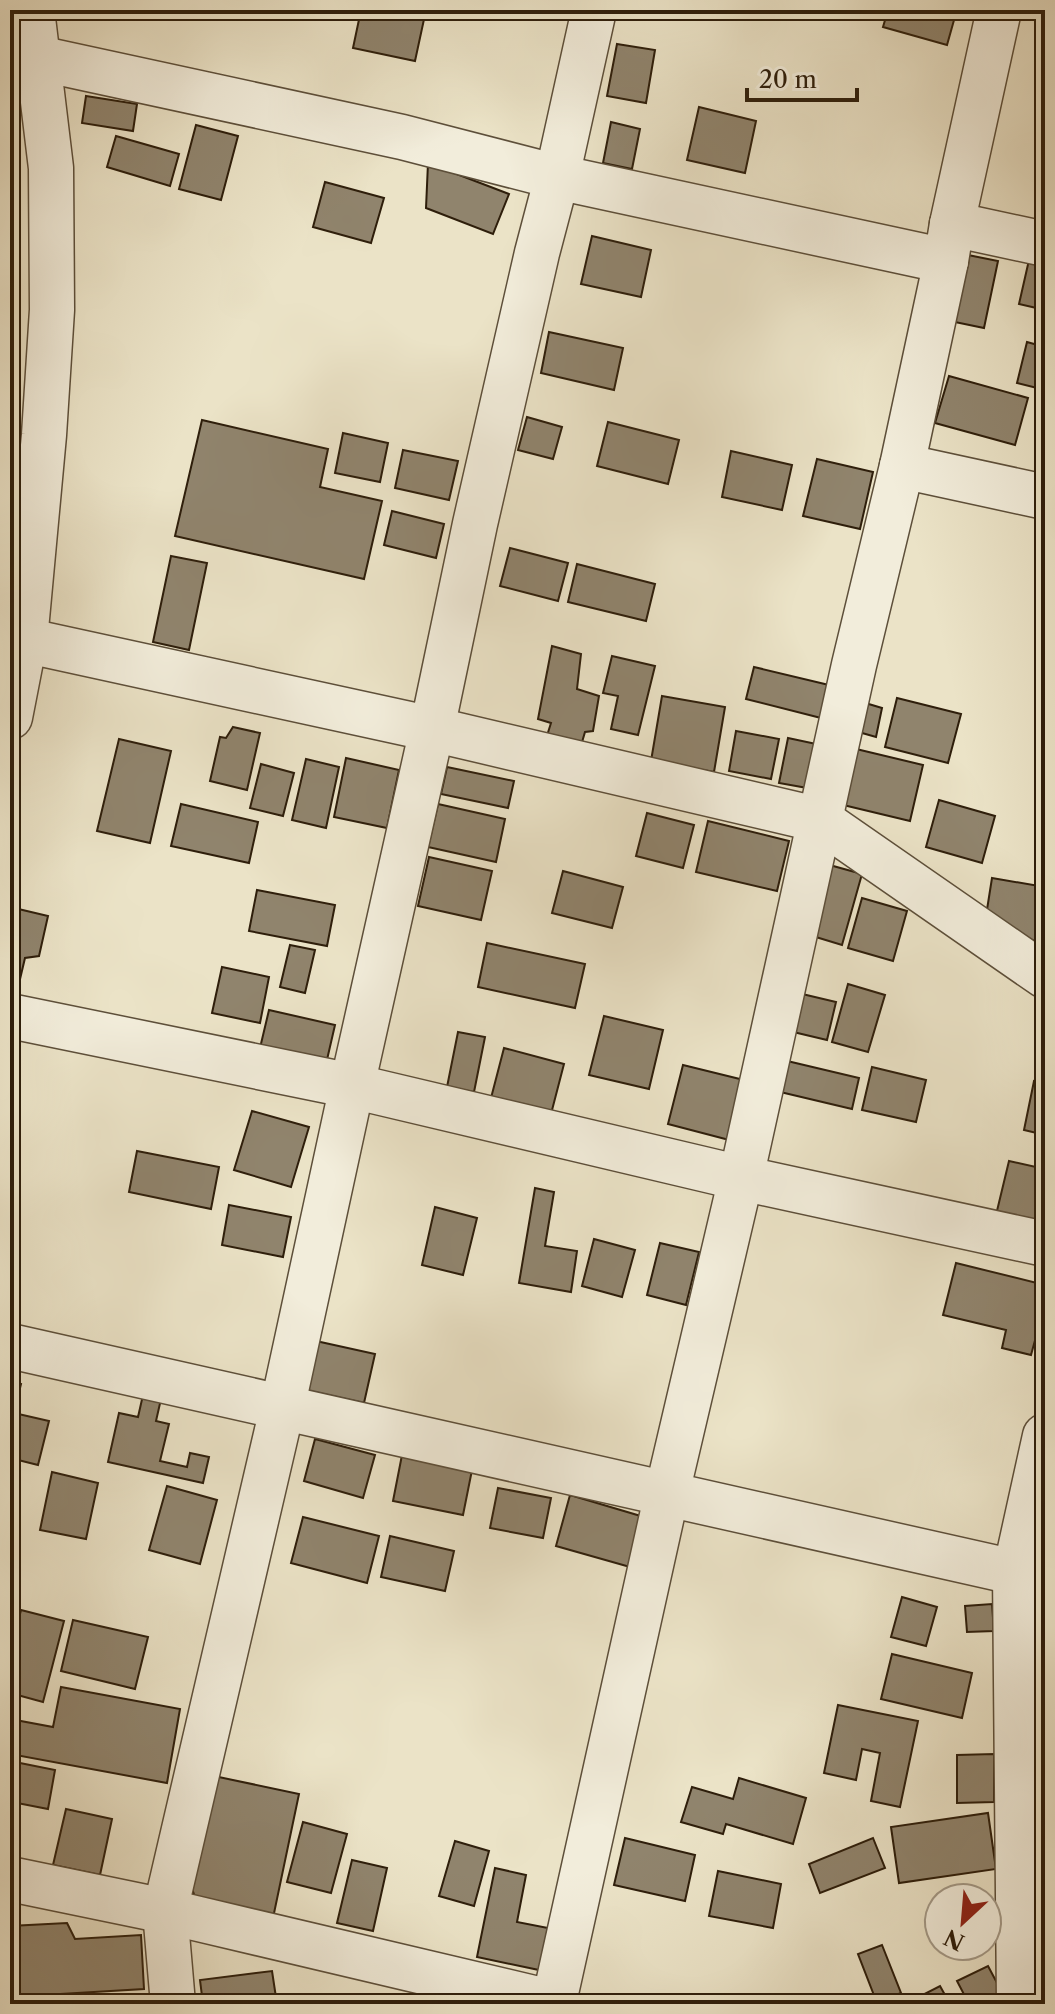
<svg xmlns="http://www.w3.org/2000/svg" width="1055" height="2014" font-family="'Libre Caslon Text',serif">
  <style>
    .building { fill: #90846d; stroke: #2e1e0b; stroke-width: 2 }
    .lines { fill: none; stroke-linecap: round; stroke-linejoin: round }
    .minor-casing { stroke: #5d4f3a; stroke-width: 47 }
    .minor { stroke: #f2eddb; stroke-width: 44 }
  </style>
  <rect width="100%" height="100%" fill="#ebe3c7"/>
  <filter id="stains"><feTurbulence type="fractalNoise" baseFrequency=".0025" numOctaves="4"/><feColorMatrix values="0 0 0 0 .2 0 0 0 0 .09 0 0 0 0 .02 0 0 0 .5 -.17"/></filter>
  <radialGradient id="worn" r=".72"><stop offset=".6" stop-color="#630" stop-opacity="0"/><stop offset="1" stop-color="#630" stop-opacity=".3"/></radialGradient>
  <!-- building -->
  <g class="building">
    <path d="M 361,10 L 426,10 L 415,61 L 353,48 Z"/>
    <path d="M 888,10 L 945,10 L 956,13 L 947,45 L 883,27 Z"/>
    <path d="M 617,44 L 655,50 L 646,103 L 607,96 Z"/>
    <path d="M 86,96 L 137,104 L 133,131 L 82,123 Z"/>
    <path d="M 699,107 L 756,121 L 745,173 L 687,160 Z"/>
    <path d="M 611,122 L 640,129 L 632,169 L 603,163 Z"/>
    <path d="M 196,125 L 238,136 L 221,200 L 179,189 Z"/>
    <path d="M 116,136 L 179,154 L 170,186 L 107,167 Z"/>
    <path d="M 428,163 L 509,194 L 493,234 L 426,208 Z"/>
    <path d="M 325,182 L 384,198 L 371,243 L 313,227 Z"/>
    <path d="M 592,236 L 651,250 L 641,297 L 581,284 Z"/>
    <path d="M 963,254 L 998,261 L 984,328 L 950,321 Z"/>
    <path d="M 1029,260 L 1045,264 L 1045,310 L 1019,304 Z"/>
    <path d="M 549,332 L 623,348 L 614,390 L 541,373 Z"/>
    <path d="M 1027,342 L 1045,347 L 1045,390 L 1017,383 Z"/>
    <path d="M 949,376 L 1028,398 L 1015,445 L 935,423 Z"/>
    <path d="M 527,417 L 562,427 L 553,459 L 518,450 Z"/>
    <path d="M 202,420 L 328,449 L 320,487 L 382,501 L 364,579 L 175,536 Z"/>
    <path d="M 608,422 L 679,440 L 668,484 L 597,466 Z"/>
    <path d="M 343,433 L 388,443 L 380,482 L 335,473 Z"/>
    <path d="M 403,450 L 458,461 L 449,500 L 395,488 Z"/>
    <path d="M 731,451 L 792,465 L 782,510 L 722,497 Z"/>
    <path d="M 817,459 L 873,472 L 860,529 L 803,516 Z"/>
    <path d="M 392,511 L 444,524 L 436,558 L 384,545 Z"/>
    <path d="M 510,548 L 568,563 L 558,601 L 500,586 Z"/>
    <path d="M 171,556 L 207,563 L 189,650 L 153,642 Z"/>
    <path d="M 577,564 L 655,584 L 646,621 L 568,602 Z"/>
    <path d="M 552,646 L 581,654 L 577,689 L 599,696 L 593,731 L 585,732 L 580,749 L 545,742 L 551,723 L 538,719 Z"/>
    <path d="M 612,656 L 655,666 L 638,735 L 611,729 L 618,696 L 603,693 Z"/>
    <path d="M 754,667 L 829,685 L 821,718 L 746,699 Z"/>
    <path d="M 662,696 L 725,707 L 714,772 L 651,761 Z"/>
    <path d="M 897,698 L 961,714 L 948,763 L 885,747 Z"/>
    <path d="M 862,702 L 882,708 L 876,737 L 855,731 Z"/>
    <path d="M 233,727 L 260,733 L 247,790 L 210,781 L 220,737 L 226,738 Z"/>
    <path d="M 736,731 L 779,739 L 771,779 L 729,771 Z"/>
    <path d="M 788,738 L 821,745 L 813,789 L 779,783 Z"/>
    <path d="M 119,739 L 171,751 L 150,843 L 97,831 Z"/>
    <path d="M 852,748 L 923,765 L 910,821 L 839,804 Z"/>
    <path d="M 346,758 L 399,770 L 387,828 L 334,817 Z"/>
    <path d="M 306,759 L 339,767 L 326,828 L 292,820 Z"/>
    <path d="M 261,764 L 294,773 L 283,816 L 250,808 Z"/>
    <path d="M 447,767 L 514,781 L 508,808 L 441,794 Z"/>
    <path d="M 939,800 L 995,816 L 982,863 L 926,847 Z"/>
    <path d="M 181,804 L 258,822 L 249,863 L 171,846 Z"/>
    <path d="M 438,804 L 505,819 L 496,862 L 428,847 Z"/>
    <path d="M 647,813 L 694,825 L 683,868 L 636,856 Z"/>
    <path d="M 708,821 L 789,841 L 777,891 L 696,872 Z"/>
    <path d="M 429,857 L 492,871 L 481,920 L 418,906 Z"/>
    <path d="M 826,864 L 862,874 L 842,945 L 806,934 Z"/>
    <path d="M 563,871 L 623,887 L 612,928 L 552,913 Z"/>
    <path d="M 992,878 L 1045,887 L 1036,942 L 986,916 Z"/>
    <path d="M 257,890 L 335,905 L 327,946 L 249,931 Z"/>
    <path d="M 862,898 L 907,911 L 893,961 L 848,948 Z"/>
    <path d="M 10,907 L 48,916 L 39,956 L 25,958 L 17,992 L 10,991 Z"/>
    <path d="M 487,943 L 585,964 L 575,1008 L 478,987 Z"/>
    <path d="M 290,945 L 315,950 L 305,993 L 280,987 Z"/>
    <path d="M 222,967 L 269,977 L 260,1023 L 212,1013 Z"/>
    <path d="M 848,984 L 885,995 L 868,1052 L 832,1042 Z"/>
    <path d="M 798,993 L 836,1002 L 827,1040 L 789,1031 Z"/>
    <path d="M 269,1010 L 335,1025 L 326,1064 L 260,1048 Z"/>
    <path d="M 604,1016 L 663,1030 L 649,1089 L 589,1075 Z"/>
    <path d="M 458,1032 L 485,1037 L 474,1092 L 447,1087 Z"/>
    <path d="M 504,1048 L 564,1064 L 551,1114 L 491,1098 Z"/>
    <path d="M 783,1060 L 859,1078 L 852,1109 L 776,1091 Z"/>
    <path d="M 683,1065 L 748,1081 L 733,1141 L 668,1124 Z"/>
    <path d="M 872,1067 L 926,1080 L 916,1122 L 862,1110 Z"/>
    <path d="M 1034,1081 L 1045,1084 L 1045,1135 L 1024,1130 Z"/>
    <path d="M 252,1111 L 309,1127 L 291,1187 L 234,1170 Z"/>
    <path d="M 137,1151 L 219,1167 L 211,1209 L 129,1192 Z"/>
    <path d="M 1009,1161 L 1045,1169 L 1045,1227 L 996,1215 Z"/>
    <path d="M 535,1188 L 554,1192 L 545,1246 L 577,1251 L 571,1292 L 519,1283 Z"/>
    <path d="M 229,1205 L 291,1217 L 283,1257 L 222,1245 Z"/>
    <path d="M 435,1207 L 477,1218 L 463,1275 L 422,1265 Z"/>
    <path d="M 594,1239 L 635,1250 L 622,1297 L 582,1286 Z"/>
    <path d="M 660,1243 L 699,1252 L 686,1305 L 647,1295 Z"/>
    <path d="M 956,1263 L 1045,1285 L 1045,1334 L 1037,1333 L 1031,1355 L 1002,1348 L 1006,1330 L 943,1315 Z"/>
    <path d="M 316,1341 L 375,1354 L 364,1403 L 305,1390 Z"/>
    <path d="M 10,1381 L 21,1384 L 14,1413 L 49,1421 L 38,1465 L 10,1458 Z"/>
    <path d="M 143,1395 L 161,1399 L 156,1421 L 169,1424 L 160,1461 L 187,1467 L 190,1453 L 209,1457 L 203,1483 L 108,1462 L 119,1413 L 138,1417 Z"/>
    <path d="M 315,1439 L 375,1455 L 363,1498 L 304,1481 Z"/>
    <path d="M 402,1455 L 472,1470 L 463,1515 L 393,1501 Z"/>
    <path d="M 52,1472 L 98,1483 L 86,1539 L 40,1530 Z"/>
    <path d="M 167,1486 L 217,1500 L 200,1564 L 149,1550 Z"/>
    <path d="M 498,1488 L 551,1498 L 543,1538 L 490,1528 Z"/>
    <path d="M 570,1495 L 644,1517 L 630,1567 L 556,1546 Z"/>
    <path d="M 303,1517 L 379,1536 L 367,1583 L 291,1563 Z"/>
    <path d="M 390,1536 L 454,1551 L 445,1591 L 381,1577 Z"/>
    <path d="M 902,1597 L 937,1607 L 926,1646 L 891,1637 Z"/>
    <path d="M 992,1604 L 994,1631 L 967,1632 L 965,1606 Z"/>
    <path d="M 21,1610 L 64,1621 L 43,1702 L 10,1693 L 10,1653 Z"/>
    <path d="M 73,1620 L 148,1637 L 135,1689 L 61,1671 Z"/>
    <path d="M 892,1654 L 972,1673 L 962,1718 L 881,1699 Z"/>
    <path d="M 1032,1661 L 1045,1663 L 1045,1711 L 1026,1709 Z"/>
    <path d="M 61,1687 L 180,1709 L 167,1783 L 10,1754 L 10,1719 L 53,1727 Z"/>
    <path d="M 838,1705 L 918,1721 L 900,1807 L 871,1801 L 880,1753 L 862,1749 L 856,1780 L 824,1773 Z"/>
    <path d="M 994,1754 L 994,1802 L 957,1803 L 957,1755 Z"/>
    <path d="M 20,1763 L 55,1770 L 48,1809 L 12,1802 Z"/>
    <path d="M 1033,1763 L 1045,1768 L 1045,1828 L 1036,1828 Z"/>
    <path d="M 214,1776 L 299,1794 L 273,1918 L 196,1901 L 191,1885 Z"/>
    <path d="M 739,1778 L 806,1798 L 793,1844 L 726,1824 L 723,1834 L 681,1822 L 692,1787 L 733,1799 Z"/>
    <path d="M 66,1809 L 112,1819 L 100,1875 L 53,1865 Z"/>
    <path d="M 988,1813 L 996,1869 L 899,1883 L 891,1827 Z"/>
    <path d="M 303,1822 L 347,1834 L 331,1893 L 287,1882 Z"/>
    <path d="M 625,1838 L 695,1855 L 685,1901 L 614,1885 Z"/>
    <path d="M 873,1838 L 885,1868 L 820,1893 L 809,1864 Z"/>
    <path d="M 455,1841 L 489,1851 L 474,1906 L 439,1896 Z"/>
    <path d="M 352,1860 L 387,1868 L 373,1931 L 337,1923 Z"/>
    <path d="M 495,1868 L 526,1875 L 517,1922 L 548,1928 L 539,1970 L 477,1957 Z"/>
    <path d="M 718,1871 L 781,1884 L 773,1928 L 709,1916 Z"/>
    <path d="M 1038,1917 L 1045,1917 L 1045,1963 L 1039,1963 Z"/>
    <path d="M 67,1923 L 75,1939 L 141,1935 L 144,1989 L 10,1997 L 10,1926 Z"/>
    <path d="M 882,1945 L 901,1993 L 877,2003 L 858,1954 Z"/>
    <path d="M 988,1966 L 1004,1996 L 988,2004 L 969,2004 L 957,1981 Z"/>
    <path d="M 272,1971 L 277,2004 L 203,2004 L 200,1980 Z"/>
    <path d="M 940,1986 L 950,2004 L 905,2004 Z"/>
  </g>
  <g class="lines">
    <!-- minor casing -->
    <g class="minor-casing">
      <g id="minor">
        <path d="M 10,52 L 402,137 L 557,177 L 946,261"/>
        <path d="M 952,224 L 1045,244"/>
        <path d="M 902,466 L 1045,497"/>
        <path d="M 10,637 L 432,729 L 820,820 L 1045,976"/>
        <path d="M 10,717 L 25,640 L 44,435 L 52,310 L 51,168 L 32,10"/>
        <path d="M 10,1016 L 352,1086 L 741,1178 L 1045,1244"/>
        <path d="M 10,1346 L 1045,1579"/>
        <path d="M 10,1879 L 165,1911 L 559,2004"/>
        <path d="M 173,2004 L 165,1911 L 282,1409 L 352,1086 L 432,729 L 475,524 L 537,253 L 557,177 L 594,10"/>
        <path d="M 555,2004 L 554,2002 L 667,1493 L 741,1178 L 854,665 L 902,466 L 946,261 L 952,224 L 999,10"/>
        <path d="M 1019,2004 L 1015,1572 L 1045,1436"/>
      </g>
    </g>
    <!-- minor -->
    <use href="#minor" class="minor"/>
  </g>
  <!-- margin -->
  <rect width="1055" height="2014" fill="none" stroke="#ebe3c7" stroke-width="40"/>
  <rect x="12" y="12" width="1031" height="1990" fill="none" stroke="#2e1e0b" stroke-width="4"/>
  <rect x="20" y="20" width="1015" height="1974" fill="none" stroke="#2e1e0b" stroke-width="2"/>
  <!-- north arrow -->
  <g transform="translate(963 1922) rotate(206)"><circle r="38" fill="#f2eddb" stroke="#a49a88" stroke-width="2"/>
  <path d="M0-6L14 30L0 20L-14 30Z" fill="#8f2418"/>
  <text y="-12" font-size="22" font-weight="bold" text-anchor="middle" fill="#2e1e0b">N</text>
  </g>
  <!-- scale -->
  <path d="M747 88v12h110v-12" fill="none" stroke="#2e1e0b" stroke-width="4"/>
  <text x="759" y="88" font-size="24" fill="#2e1e0b" stroke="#f2eddb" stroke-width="6" paint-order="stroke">20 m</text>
  <rect width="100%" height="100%" filter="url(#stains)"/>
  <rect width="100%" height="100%" fill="url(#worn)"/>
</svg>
